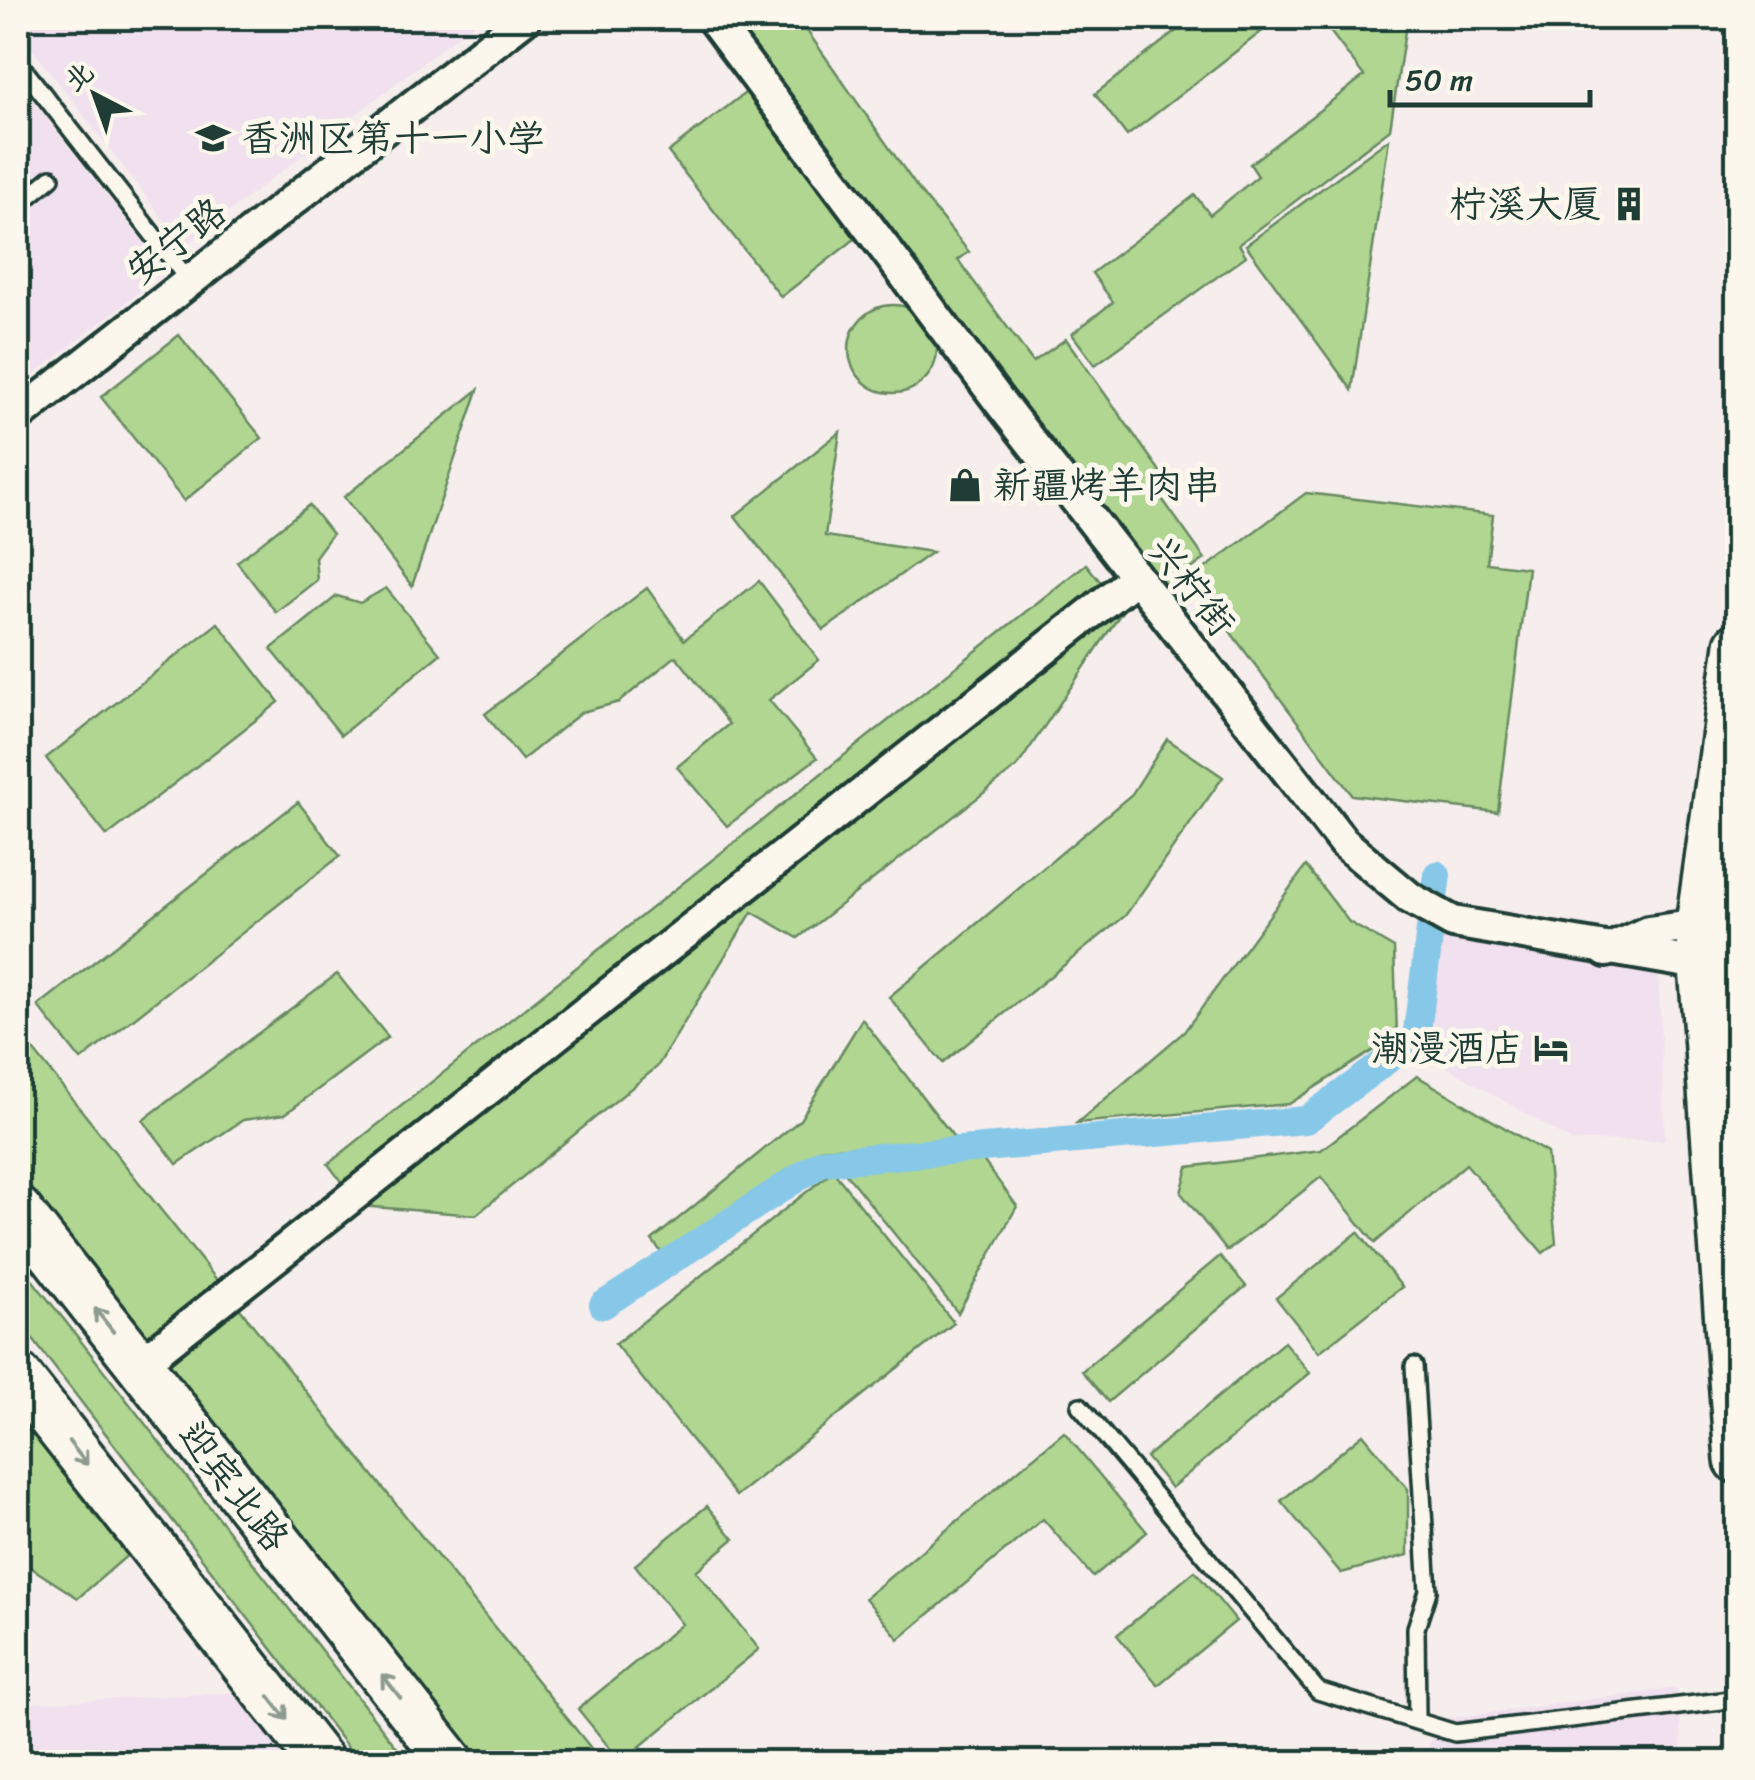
<svg xmlns="http://www.w3.org/2000/svg" width="1755" height="1780" font-family="Sriracha,'LXGW WenKai TC',sans-serif">
  <style>
    .built { fill: #f1e0ee }
    .green { fill: #b0d691; stroke: #688a62; stroke-width: 2.5 }
    .lines { fill: none; stroke-linecap: round; stroke-linejoin: round }
    .canal { stroke: #87c8e8; stroke-width: 28 }
    .service-casing { stroke: #1f3d34; stroke-width: 22 }
    .minor-casing { stroke: #1f3d34; stroke-width: 38 }
    .secondary-casing { stroke: #1f3d34; stroke-width: 50 }
    .primary-casing { stroke: #1f3d34; stroke-width: 52 }
    .service { stroke: #fbf7ec; stroke-width: 15 }
    .minor { stroke: #fbf7ec; stroke-width: 30 }
    .secondary { stroke: #fbf7ec; stroke-width: 42 }
    .primary { stroke: #fbf7ec; stroke-width: 45 }
    .oneway { stroke: #8d9a90 }
    .labels { text-anchor: middle; stroke-width: 10; stroke-linejoin: round; paint-order: stroke }
    .poi-label { font-size: 38px; fill: #1f3d34; stroke: #fbf7ec; text-anchor: start }
    .street-label { font-size: 38px; fill: #1f3d34; stroke: #fbf7ec }
  </style>
  <rect width="100%" height="100%" fill="#f6eded"/>
  <filter id="ink" filterUnits="userSpaceOnUse"><feTurbulence type="fractalNoise" baseFrequency=".01" numOctaves="2"/><feDisplacementMap in="SourceGraphic" scale="20" xChannelSelector="R" yChannelSelector="G"/><feConvolveMatrix kernelMatrix="1 2 1 2 8 2 1 2 1" color-interpolation-filters="sRGB"/></filter>
  <g filter="url(#ink)">
    <!-- built -->
    <g class="built">
      <path d="M 18,18 L 481,18 L 184,246 L 18,30 Z"/>
      <path d="M 18,82 L 166,271 L 18,387 Z"/>
      <path d="M 1451,929 L 1658,969 L 1665,1140 L 1572,1141 L 1430,1057 L 1434,940 Z"/>
      <path d="M 1677,1688 L 1683,1762 L 1433,1762 L 1429,1744 L 1436,1720 Z"/>
      <path d="M 264,1691 L 319,1762 L 18,1762 L 18,1704 Z"/>
    </g>
    <!-- green -->
    <g class="green">
      <path d="M 726,18 L 798,18 L 921,193 L 969,252 L 958,260 L 1033,362 L 1066,339 L 1164,477 L 1153,486 L 1205,559 L 1161,591 Z"/>
      <path d="M 1193,18 L 1279,18 L 1127,136 L 1095,94 Z"/>
      <path d="M 1320,18 L 1407,18 L 1390,129 L 1239,244 L 1246,256 L 1095,365 L 1072,334 L 1113,302 L 1092,273 L 1195,195 L 1210,215 L 1258,176 L 1250,164 L 1364,76 Z"/>
      <path d="M 753,87 L 865,231 L 781,297 L 668,152 Z"/>
      <path d="M 1389,139 L 1352,390 L 1246,245 Z"/>
      <circle cx="893" cy="349" r="44"/>
      <path d="M 179,335 L 262,438 L 184,501 L 101,397 Z"/>
      <path d="M 478,390 L 412,586 L 344,497 Z"/>
      <path d="M 840,432 L 825,536 L 932,552 L 824,630 L 735,516 Z"/>
      <path d="M 1306,493 L 1493,515 L 1487,563 L 1528,568 L 1498,812 L 1352,795 L 1191,579 Z"/>
      <path d="M 309,505 L 332,534 L 315,557 L 317,580 L 276,612 L 237,562 Z"/>
      <path d="M 1086,564 L 1123,610 L 1017,767 L 798,938 L 752,912 L 657,1067 L 476,1215 L 360,1206 L 328,1164 Z"/>
      <path d="M 759,581 L 819,660 L 769,700 L 817,758 L 727,826 L 677,767 L 729,724 L 676,656 L 619,702 L 582,712 L 522,760 L 485,714 L 647,588 L 684,640 Z"/>
      <path d="M 386,588 L 440,654 L 341,735 L 271,649 L 337,596 L 360,603 Z"/>
      <path d="M 218,623 L 279,702 L 107,836 L 46,758 Z"/>
      <path d="M 1167,739 L 1223,777 L 1125,916 L 943,1063 L 889,997 L 1132,794 Z"/>
      <path d="M 298,802 L 340,856 L 81,1060 L 38,1006 Z"/>
      <path d="M 1306,866 L 1349,922 L 1394,948 L 1397,1035 L 1289,1104 L 1077,1123 L 1184,1032 Z"/>
      <path d="M 337,974 L 388,1037 L 285,1114 L 243,1120 L 177,1164 L 143,1120 Z"/>
      <path d="M 862,1019 L 956,1140 L 820,1149 L 662,1253 L 652,1240 L 800,1120 Z"/>
      <path d="M 18,1031 L 602,1762 L 476,1762 L 18,1173 Z"/>
      <path d="M 1417,1076 L 1547,1153 L 1556,1243 L 1543,1253 L 1466,1164 L 1375,1243 L 1321,1177 L 1227,1251 L 1181,1193 L 1188,1167 L 1321,1150 Z"/>
      <path d="M 979,1155 L 1017,1206 L 958,1313 L 843,1170 Z"/>
      <path d="M 833,1171 L 954,1323 L 736,1496 L 615,1344 Z"/>
      <path d="M 1358,1232 L 1402,1287 L 1319,1352 L 1276,1298 Z"/>
      <path d="M 1220,1256 L 1246,1286 L 1108,1402 L 1082,1371 Z"/>
      <path d="M 18,1262 L 66,1322 L 408,1762 L 359,1762 L 18,1320 Z"/>
      <path d="M 1284,1342 L 1310,1373 L 1171,1488 L 1146,1457 Z"/>
      <path d="M 18,1416 L 130,1553 L 78,1598 L 27,1565 L 18,1553 Z"/>
      <path d="M 1064,1432 L 1147,1532 L 1093,1577 L 1043,1519 L 899,1639 L 865,1598 Z"/>
      <path d="M 1363,1434 L 1408,1489 L 1408,1555 L 1341,1573 L 1281,1501 Z"/>
      <path d="M 707,1506 L 734,1539 L 696,1571 L 759,1649 L 621,1762 L 578,1709 L 682,1624 L 635,1565 Z"/>
      <path d="M 1195,1571 L 1236,1621 L 1158,1685 L 1117,1635 Z"/>
    </g>
    <g class="lines">
      <!-- canal -->
      <path class="canal" d="M 603,1305 L 822,1162 L 1306,1120 L 1416,1039 L 1437,875"/>
      <!-- service casing -->
      <g class="service-casing">
        <g id="service">
          <path d="M 18,62 L 189,281"/>
          <path d="M 18,205 L 51,178"/>
          <path d="M 1414,1366 L 1428,1591 L 1416,1628 L 1417,1718"/>
          <path d="M 1080,1406 L 1318,1691 L 1455,1733 L 1738,1699"/>
        </g>
      </g>
      <!-- minor casing -->
      <g class="minor-casing">
        <g id="minor">
          <path d="M 712,18 L 999,401 L 1343,842 L 1410,898 L 1453,922 L 1699,964"/>
          <path d="M 18,416 L 525,18"/>
          <path d="M 1606,951 L 1648,932 L 1699,925"/>
          <path d="M 139,1365 L 1135,578"/>
        </g>
      </g>
      <!-- secondary casing -->
      <g class="secondary-casing">
        <g id="secondary">
          <path d="M 1699,925 L 1738,927"/>
          <path d="M 1699,964 L 1738,971"/>
        </g>
      </g>
      <!-- primary casing -->
      <g class="primary-casing">
        <g id="primary">
          <path d="M 1738,645 L 1699,925 L 1738,1460"/>
          <path d="M 18,1210 L 451,1762"/>
          <path d="M 18,1376 L 321,1762"/>
        </g>
      </g>
      <!-- service -->
      <use href="#service" class="service"/>
      <!-- minor -->
      <use href="#minor" class="minor"/>
      <!-- secondary -->
      <use href="#secondary" class="secondary"/>
      <!-- primary -->
      <use href="#primary" class="primary"/>
    </g>
    <!-- one-way arrows -->
    <defs><path id="oneway-shaft" d="M-6 0H5M1.5-3L5.5 0L1.5 3" fill="none" stroke-width="1.6" stroke-linecap="round" stroke-linejoin="round" transform="scale(2.5)"/></defs>
    <g class="oneway">
      <use href="#oneway-shaft" transform="translate(104 1320) rotate(-128)"/>
      <use href="#oneway-shaft" transform="translate(78 1453) rotate(52)"/>
      <use href="#oneway-shaft" transform="translate(391 1686) rotate(-128)"/>
      <use href="#oneway-shaft" transform="translate(278 1708) rotate(52)"/>
    </g>
  </g>
  <!-- icons -->
  <defs>
    <g id="school-bare" transform="scale(2.7)"><path d="M0-5L7-2L0 1L-7-2ZM-4 1L0 2.5L4 1V4Q0 6-4 4Z" fill="#1f3d34" stroke="#fbf7ec" stroke-width="2.5" paint-order="stroke"/></g>
    <g id="building-bare" transform="scale(2.7)"><path d="M-4-6H4V6H1V3H-1V6H-4ZM-2.5-4.3h1.7v1.8h-1.7ZM.8-4.3h1.7v1.8H.8ZM-2.5-1h1.7V.8h-1.7ZM.8-1h1.7V.8H.8Z" fill="#1f3d34" stroke="#fbf7ec" stroke-width="2.5" paint-order="stroke"/></g>
    <g id="shop-bare" transform="scale(2.7)"><path d="M-5-2.5h2.3a2.7 3.5 0 0 1 5.4 0H5L5.5 6h-11ZM-1.5-2.5h3a1.5 2.3 0 0 0-3 0Z" fill="#1f3d34" stroke="#fbf7ec" stroke-width="2.5" paint-order="stroke"/></g>
    <g id="hotel-bare" transform="scale(2.7)"><path d="M-6-4.5h1.5V1H6V5H4.5V3h-9V5H-6ZM-4 0a1.8 1.8 0 1 1 3.6 0ZM.5 0V-2.5h3Q6-2.5 6 0Z" fill="#1f3d34" stroke="#fbf7ec" stroke-width="2.5" paint-order="stroke"/></g>
  </defs>
  <g fill-rule="evenodd">
    <use href="#school-bare" x="213" y="138"/>
    <use href="#building-bare" x="1629" y="204"/>
    <use href="#shop-bare" x="965" y="485"/>
    <use href="#hotel-bare" x="1551" y="1048"/>
  </g>
  <g class="labels">
    <!-- poi labels -->
    <g class="poi-label">
      <text x="241" y="151">香洲区第十一小学</text>
      <text x="1601" y="217" text-anchor="end">柠溪大厦</text>
      <text x="993" y="498">新疆烤羊肉串</text>
      <text x="1523" y="1061" text-anchor="end">潮漫酒店</text>
    </g>
    <!-- street labels -->
    <g class="street-label">
      <text transform="translate(176 241) rotate(-38)" y="13">安宁路</text>
      <text transform="translate(1192 586) rotate(52)" y="13">兴柠街</text>
      <text transform="translate(234 1486) rotate(52)" y="13">迎宾北路</text>
    </g>
  </g>
  <!-- margin -->
  <rect width="1755" height="1780" fill="none" stroke="#fbf7ec" stroke-width="60"/>
  <rect x="30" y="30" width="1695" height="1720" fill="none" stroke="#1f3d34" stroke-width="4" filter="url(#ink)"/>
  <!-- north arrow -->
  <g transform="translate(95 95) rotate(319)" stroke="#fbf7ec" stroke-width="8" paint-order="stroke">
  <path d="M0-8L18 38L0 25L-18 38Z" fill="#1f3d34"/>
  <text y="-15" font-size="28" font-weight="bold" text-anchor="middle" fill="#1f3d34">北</text>
  </g>
  <!-- scale -->
  <path d="M1390 90v15h200v-15" fill="none" stroke="#1f3d34" stroke-width="5"/>
  <text x="1405" y="90" font-size="30" fill="#1f3d34" stroke="#fbf7ec" stroke-width="8" paint-order="stroke">50 m</text>
</svg>
